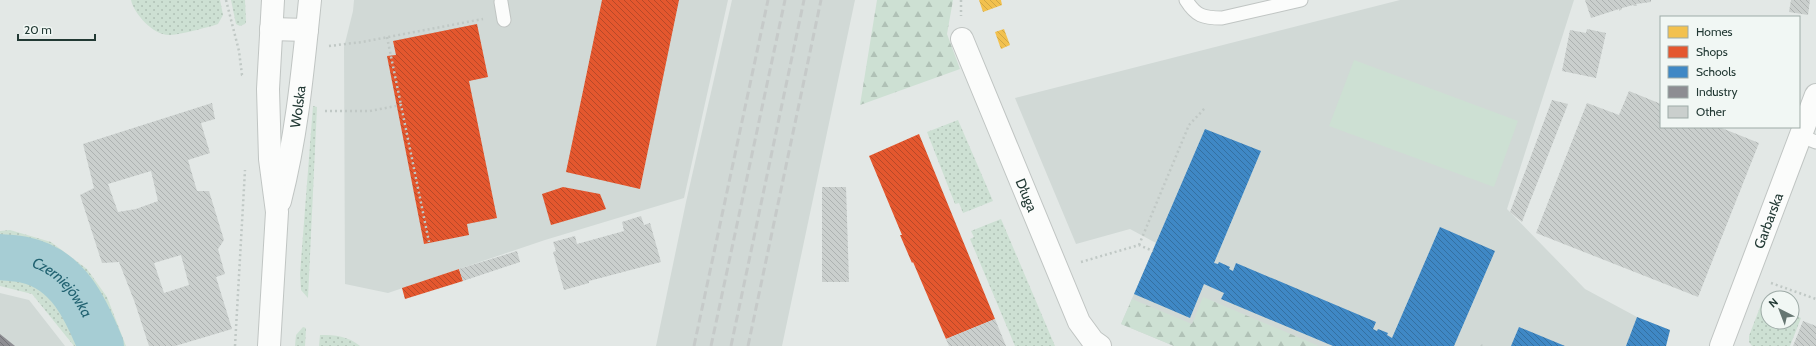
<svg xmlns="http://www.w3.org/2000/svg" width="1816" height="346" font-family="Cabin,sans-serif">
  <style>
    .built { fill: #d1d9d6 }
    .grass { fill: url(#grass-dots) }
    .forest { fill: url(#forest-firs) }
    .pitch { fill: #cde0d3 }
    .homes { fill: url(#homes-back-hatch) }
    .shops { fill: url(#shops-back-hatch) }
    .schools { fill: url(#schools-back-hatch) }
    .industry { fill: url(#industry-back-hatch) }
    .lines { fill: none; stroke-linecap: round; stroke-linejoin: round }
    .river { stroke: #a6cdd4; stroke-width: 46 }
    .building { fill: url(#building-back-hatch); fill-rule: evenodd }
    .service-casing { stroke: #c0c5c3; stroke-width: 15 }
    .minor-casing { stroke: #c0c5c3; stroke-width: 24 }
    .tertiary-casing { stroke: #c0c5c3; stroke-width: 24 }
    .path { stroke: #c0c8c5; stroke-width: 2.5; stroke-dasharray: 2 3; stroke-linecap: butt }
    .service { stroke: #fbfcfb; stroke-width: 13 }
    .minor { stroke: #fbfcfb; stroke-width: 22 }
    .tertiary { stroke: #fbfcfb; stroke-width: 22 }
    .rail { stroke: #c6cac9; stroke-width: 3; stroke-dasharray: 8 4; stroke-linecap: butt }
    .labels { text-anchor: middle; stroke-width: 4; stroke-linejoin: round; paint-order: stroke }
    .street-label { font-size: 14px; fill: #223934; stroke: #f1f7f4 }
    .water-label { font-size: 15px; font-style: italic; fill: #216271; stroke: #f1f7f4 }
  </style>
  <defs>
    <pattern id="grass-dots" width="8" height="8" patternUnits="userSpaceOnUse"><rect width="8" height="8" fill="#cde0d3"/><path d="M2 2h.1M6 6h.1" fill="none" stroke="#b0c1b6" stroke-width="1.8" stroke-linecap="round"/></pattern>
    <pattern id="forest-firs" width="22" height="20" patternUnits="userSpaceOnUse"><rect width="22" height="20" fill="#cde0d3"/><path d="M5 1l3.5 6h-7zM16 11l3.5 6h-7z" fill="#b0c1b6"/></pattern>
    <pattern id="homes-back-hatch" width="6" height="6" patternUnits="userSpaceOnUse"><rect width="6" height="6" fill="#f2c14e"/><path d="M-1 5l2 2M0 0l6 6M5-1l2 2" fill="none" stroke="#cfa745"/></pattern>
    <pattern id="shops-back-hatch" width="6" height="6" patternUnits="userSpaceOnUse"><rect width="6" height="6" fill="#e4572e"/><path d="M-1 5l2 2M0 0l6 6M5-1l2 2" fill="none" stroke="#b84928"/></pattern>
    <pattern id="schools-back-hatch" width="6" height="6" patternUnits="userSpaceOnUse"><rect width="6" height="6" fill="#3f88c5"/><path d="M-1 5l2 2M0 0l6 6M5-1l2 2" fill="none" stroke="#3470a1"/></pattern>
    <pattern id="industry-back-hatch" width="6" height="6" patternUnits="userSpaceOnUse"><rect width="6" height="6" fill="#8d8d92"/><path d="M-1 5l2 2M0 0l6 6M5-1l2 2" fill="none" stroke="#737478"/></pattern>
    <pattern id="building-back-hatch" width="6" height="6" patternUnits="userSpaceOnUse"><rect width="6" height="6" fill="#cacfcd"/><path d="M-1 5l2 2M0 0l6 6M5-1l2 2" fill="none" stroke="#adb2b1"/></pattern>
  </defs>
  <rect width="100%" height="100%" fill="#e3e8e6"/>
  <!-- built -->
  <g class="built">
    <path d="M 354,0 L 728,0 L 684,198 L 545,240 L 388,293 L 345,284 L 344,47 L 353,11 Z"/>
    <path d="M 732,0 L 855,0 L 782,346 L 656,346 L 686,202 Z"/>
    <path d="M 1400,0 L 1574,0 L 1507,209 L 1585,289 L 1637,317 L 1670,330 L 1666,346 L 1174,346 L 1121,324 L 1156,243 L 1130,229 L 1076,244 L 1015,98 Z"/>
    <path d="M 0,293 L 29,300 L 65,346 L 0,346 Z"/>
  </g>
  <!-- grass -->
  <g class="grass">
    <path d="M 131,0 L 220,0 L 223,15 L 218,24 L 212,26 C 199,29 184,34 170,35 C 154,36 134,14 131,0 Z"/>
    <path d="M 231,0 L 245,0 L 246,22 L 245,24 L 240,26 L 236,24 Z"/>
    <path d="M 313,106 L 317,107 L 308,298 L 301,290 L 300,274 Z"/>
    <path d="M 958,120 L 993,201 L 963,213 L 959,203 L 955,204 L 927,132 Z"/>
    <path d="M 1001,219 L 1055,346 L 1015,346 L 970,239 L 974,237 L 971,231 Z"/>
    <path d="M 10,230 L 51,242 L 87,269 L 107,297 L 126,346 L 74,346 L 32,294 L 0,286 L 0,231 Z"/>
    <path d="M 1762,302 L 1768,305 L 1768,322 L 1792,322 L 1792,314 L 1801,318 L 1790,346 L 1752,346 L 1749,342 L 1749,336 Z"/>
    <path d="M 303,327 L 306,328 L 305,346 L 295,346 L 296,335 Z"/>
    <path d="M 320,335 C 335,335 348,336 360,346 L 319,346 Z"/>
  </g>
  <!-- forest -->
  <g class="forest">
    <path d="M 877,0 L 953,0 L 947,34 L 960,69 L 860,105 Z"/>
    <path d="M 1203,297 L 1319,346 L 1174,346 L 1121,324 L 1132,299 L 1192,324 Z"/>
  </g>
  <!-- pitch -->
  <path class="pitch" d="M 1354,60 L 1518,121 L 1494,187 L 1329,126 Z"/>
  <!-- homes -->
  <g class="homes">
    <path d="M 979,0 L 1001,0 L 1002,5 L 983,12 Z"/>
    <path d="M 1004,29 L 1010,45 L 1001,49 L 995,32 Z"/>
  </g>
  <!-- shops -->
  <g class="shops">
    <path d="M 602,0 L 679,0 L 640,189 L 566,172 Z"/>
    <path d="M 477,24 L 488,77 L 469,81 L 497,218 L 467,224 L 469,235 L 424,244 L 387,56 L 396,55 L 393,41 Z"/>
    <path d="M 919,134 L 995,319 L 946,339 L 913,262 L 912,263 L 900,235 L 902,235 L 869,156 Z"/>
    <path d="M 563,187 L 600,194 L 606,209 L 551,225 L 542,194 Z"/>
    <path d="M 459,269 L 463,281 L 405,299 L 402,288 Z"/>
  </g>
  <!-- schools -->
  <g class="schools">
    <path d="M 1205,129 L 1261,151 L 1214,263 L 1218,264 L 1219,262 L 1230,267 L 1229,269 L 1233,271 L 1236,263 L 1376,322 L 1373,329 L 1377,331 L 1378,329 L 1388,333 L 1387,335 L 1392,338 L 1440,227 L 1495,251 L 1454,346 L 1333,346 L 1221,299 L 1224,293 L 1204,284 L 1190,318 L 1134,294 Z"/>
    <path d="M 1637,317 L 1670,330 L 1666,346 L 1626,346 Z"/>
    <path d="M 1519,327 L 1565,346 L 1511,346 Z"/>
  </g>
  <!-- industry -->
  <path class="industry" d="M 0,334 L 15,346 L 0,346 Z"/>
  <g class="lines">
    <!-- river -->
    <path class="river" id="s1" d="M 0,257 C 8,258 17,258 25,260 C 68,269 86,309 101,346"/>
  </g>
  <!-- building -->
  <g class="building">
    <path d="M 1585,0 L 1651,0 L 1651,2 L 1636,4 L 1637,6 L 1634,6 L 1633,5 L 1622,8 L 1622,9 L 1619,11 L 1619,9 L 1591,18 Z"/>
    <path d="M 1791,0 L 1810,0 L 1808,15 L 1789,12 Z"/>
    <path d="M 1587,29 L 1606,33 L 1596,78 L 1562,71 L 1570,30 L 1586,33 Z"/>
    <path d="M 1629,91 L 1661,104 L 1661,127 L 1719,127 L 1759,143 L 1698,297 L 1536,233 L 1587,103 L 1619,115 Z"/>
    <path d="M 1552,100 L 1568,104 L 1522,222 L 1510,212 Z"/>
    <path d="M 212,103 L 215,119 L 201,123 L 210,153 L 188,160 L 197,191 L 209,191 L 224,240 L 218,249 L 225,274 L 216,277 L 232,329 L 175,346 L 149,346 L 135,303 L 119,262 L 102,263 L 80,195 L 94,188 L 83,144 ZM 151,171 L 158,201 L 136,209 L 118,212 L 108,184 ZM 181,255 L 189,285 L 164,293 L 154,263 Z"/>
    <path d="M 822,187 L 846,187 L 849,282 L 822,282 Z"/>
    <path d="M 641,216 L 644,225 L 650,223 L 661,262 L 589,281 L 589,283 L 564,290 L 553,252 L 556,251 L 553,242 L 575,236 L 577,244 L 624,231 L 622,222 Z"/>
    <path d="M 517,251 L 520,262 L 463,281 L 459,269 Z"/>
    <path d="M 995,319 L 1006,346 L 949,346 L 946,339 Z"/>
    <path d="M 1803,321 L 1816,326 L 1816,346 L 1793,346 Z"/>
  </g>
  <g class="lines">
    <!-- service casing -->
    <g class="service-casing">
      <g id="service">
        <path d="M 1186,0 C 1196,16 1203,18 1222,18 L 1301,0"/>
        <path d="M 501,2 L 504,20"/>
        <path d="M 1801,136 L 1816,142"/>
      </g>
    </g>
    <!-- minor casing -->
    <g class="minor-casing">
      <g id="minor">
        <path id="s2" d="M 962,39 L 1079,322 L 1093,341 L 1100,346"/>
        <path id="s3" d="M 1721,346 L 1816,95"/>
      </g>
    </g>
    <!-- tertiary casing -->
    <g class="tertiary-casing">
      <g id="tertiary">
        <path d="M 271,29 L 307,30"/>
        <path id="s4" d="M 280,201 C 297,135 303,68 310,0"/>
        <path d="M 269,346 L 277,212 L 270,159 L 268,89 L 273,0"/>
      </g>
    </g>
    <!-- path -->
    <g class="path">
      <path d="M 226,0 L 239,51 L 242,75 L 244,76"/>
      <path d="M 961,0 L 961,16"/>
      <path d="M 387,37 L 401,105"/>
      <path d="M 329,46 L 362,42 L 483,19"/>
      <path d="M 325,111 L 370,111 L 401,105 L 429,242"/>
      <path d="M 1139,245 L 1189,125 L 1205,108"/>
      <path d="M 1081,262 L 1139,245 L 1153,251"/>
      <path d="M 1771,283 L 1816,299"/>
      <path d="M 1481,345 L 1482,346"/>
      <path d="M 235,346 L 245,170"/>
    </g>
    <!-- service -->
    <use href="#service" class="service"/>
    <!-- minor -->
    <use href="#minor" class="minor"/>
    <!-- tertiary -->
    <use href="#tertiary" class="tertiary"/>
    <!-- rail -->
    <g class="rail">
      <path d="M 694,346 L 768,0"/>
      <path d="M 711,346 L 785,0"/>
      <path d="M 731,346 L 804,0"/>
      <path d="M 748,346 L 821,0"/>
    </g>
  </g>
  <g class="labels">
    <!-- street labels -->
    <g class="street-label">
      <text dy="5" stroke="none"><textPath href="#s4" startOffset="96">Wolska</textPath></text>
      <text dy="5" stroke="none"><textPath href="#s2" startOffset="169">Długa</textPath></text>
      <text dy="5" stroke="none"><textPath href="#s3" startOffset="134">Garbarska</textPath></text>
    </g>
    <!-- water labels -->
    <g class="water-label">
      <text dy="5" stroke="none"><textPath href="#s1" startOffset="73">Czerniejówka</textPath></text>
    </g>
  </g>
  <!-- legend -->
  <rect x="1660" y="16" width="140" height="112" fill="#f1f7f4" stroke="#9eaba7"/>
  <rect x="1668" y="26" width="20" height="12" fill="#f2c14e" stroke="#9eaba7"/>
  <text x="1696" y="36" font-size="12" fill="#223934">Homes</text>
  <rect x="1668" y="46" width="20" height="12" fill="#e4572e" stroke="#9eaba7"/>
  <text x="1696" y="56" font-size="12" fill="#223934">Shops</text>
  <rect x="1668" y="66" width="20" height="12" fill="#3f88c5" stroke="#9eaba7"/>
  <text x="1696" y="76" font-size="12" fill="#223934">Schools</text>
  <rect x="1668" y="86" width="20" height="12" fill="#8d8d92" stroke="#9eaba7"/>
  <text x="1696" y="96" font-size="12" fill="#223934">Industry</text>
  <rect x="1668" y="106" width="20" height="12" fill="#cacfcd" stroke="#9eaba7"/>
  <text x="1696" y="116" font-size="12" fill="#223934">Other</text>
  <!-- north arrow -->
  <g transform="translate(1780 310) rotate(318)"><circle r="19" fill="#f1f7f4" stroke="#9eaba7"/>
  <path d="M0-3L7 15L0 10L-7 15Z" fill="#667672"/>
  <text y="-6" font-size="11" font-weight="bold" text-anchor="middle" fill="#223934">N</text>
  </g>
  <!-- scale -->
  <path d="M18 34v6h77v-6" fill="none" stroke="#223934" stroke-width="2"/>
  <text x="24" y="34" font-size="12" fill="#223934" stroke="#f1f7f4" stroke-width="3" paint-order="stroke">20 m</text>
</svg>
